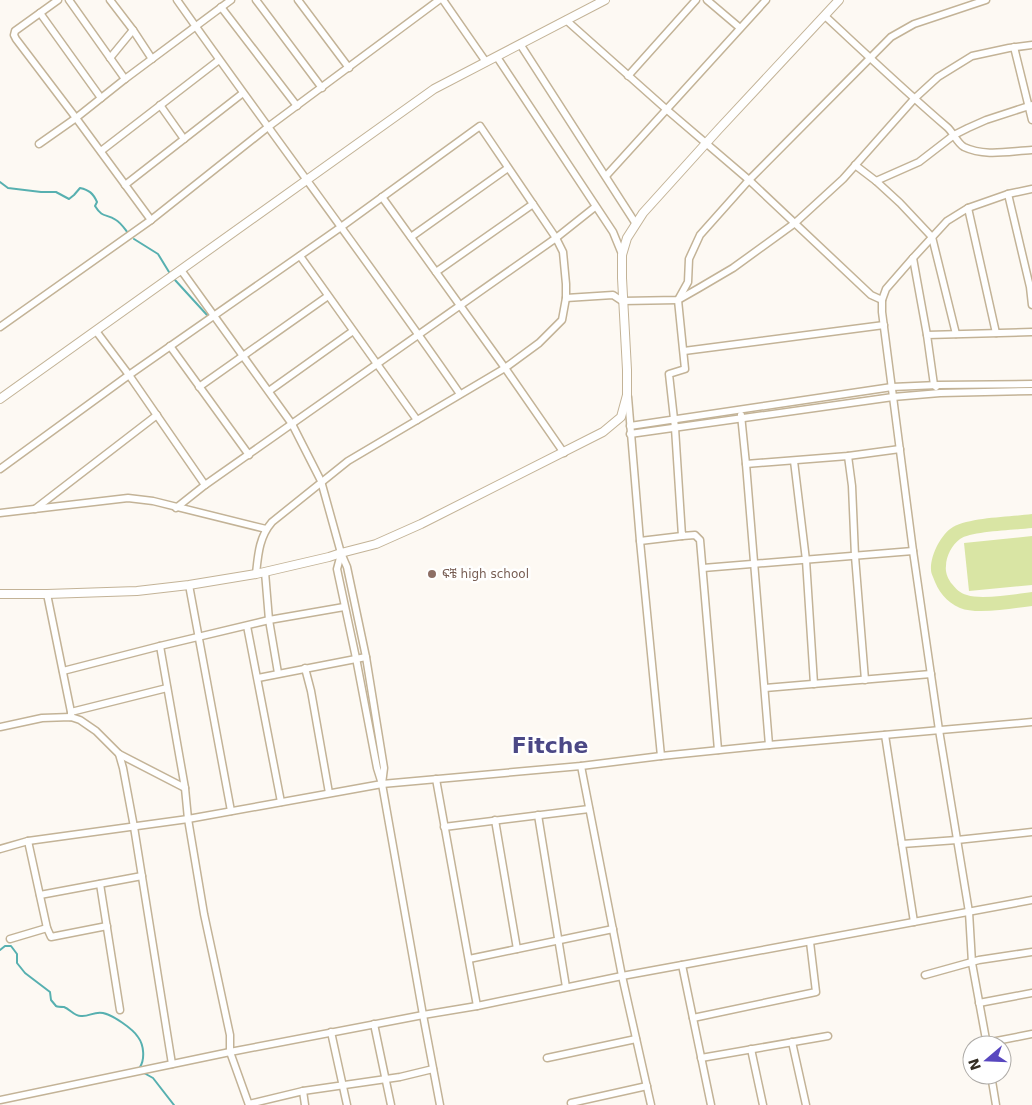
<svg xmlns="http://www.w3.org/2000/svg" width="1032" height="1105" font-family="'DejaVu Sans','Noto Sans Ethiopic',sans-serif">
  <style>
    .green { fill: #d9e5a4 }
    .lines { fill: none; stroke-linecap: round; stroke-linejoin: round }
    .stream { stroke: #57b0b0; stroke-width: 2 }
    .minor-casing { stroke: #c3b397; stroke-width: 9 }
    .tertiary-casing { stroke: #c3b397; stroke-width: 10 }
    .minor { stroke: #fff; stroke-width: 6 }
    .tertiary { stroke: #fff; stroke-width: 8 }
    .education-dot { fill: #8d6e63; stroke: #fff; stroke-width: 2 }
    .labels { text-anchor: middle; stroke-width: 5; stroke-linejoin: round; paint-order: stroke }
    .education-label { font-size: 12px; fill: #785e54; stroke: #fff; text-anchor: start }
    .town-label { font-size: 22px; font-weight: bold; fill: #4b4886; stroke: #fff }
  </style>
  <rect width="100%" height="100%" fill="#fdf9f3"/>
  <!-- green -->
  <g class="green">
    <path d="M 1032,514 L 1032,528 C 1016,530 971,531 960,539 C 952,545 946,556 946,566 C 945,572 948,579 952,584 C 956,589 960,593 967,595 C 981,600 1016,594 1032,592 L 1032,606 C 1013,608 977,615 960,608 C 946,602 938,591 933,577 C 932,575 931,572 931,570 C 930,556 941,534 953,527 C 971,517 1010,517 1032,514 Z"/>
    <path d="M 1032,536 L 1032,585 L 969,591 L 964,543 Z"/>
  </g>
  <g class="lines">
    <!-- stream -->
    <g class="stream">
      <path d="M 0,182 L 8,188 L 41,192 L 56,192 L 69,199 L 74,195 L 80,188 C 89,190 93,193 97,202 L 95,206 C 103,219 106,213 116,220 C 121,223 124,228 128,233"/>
      <path d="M 134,239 L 158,254 L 169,272"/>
      <path d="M 175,280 L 207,315"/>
      <path d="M 0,950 L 5,946 L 11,946 L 17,954 L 17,963 L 25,973 L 50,992 L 51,1000 L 56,1006 C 58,1007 61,1007 64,1007 C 70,1009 74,1016 81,1016 C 89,1017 94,1011 103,1013 C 113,1015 133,1029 138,1037 C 144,1045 145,1059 140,1067"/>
      <path d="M 144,1073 L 153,1078 L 174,1105"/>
    </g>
    <!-- minor casing -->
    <g class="minor-casing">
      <g id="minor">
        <path d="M 58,0 L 15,31 L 14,35 L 16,39 L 76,118 L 151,220"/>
        <path d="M 69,0 L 125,79"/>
        <path d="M 110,0 L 133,30 L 152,59"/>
        <path d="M 177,0 C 270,132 368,261 460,394"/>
        <path d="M 256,0 L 322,88"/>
        <path d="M 298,0 L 349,68"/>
        <path d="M 443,0 L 486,62"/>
        <path d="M 707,0 L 740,28"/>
        <path d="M 221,7 L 297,106"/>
        <path d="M 40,13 L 101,98"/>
        <path d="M 825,16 C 865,53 905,91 947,127 C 953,132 957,143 964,147 C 985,157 1010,151 1032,150"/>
        <path d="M 566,20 L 666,109 L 749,180 L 871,295 L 882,300"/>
        <path d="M 520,44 L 636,224"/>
        <path d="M 1014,47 L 1032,120"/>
        <path d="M 497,57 L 613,232 L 622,254"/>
        <path d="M 110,58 L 133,30"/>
        <path d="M 628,76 L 696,0"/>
        <path d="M 160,105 L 184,139"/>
        <path d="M 39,144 L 76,118 L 125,79 L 231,0"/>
        <path d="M 101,151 L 219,60"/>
        <path d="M 855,165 L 876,181 L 900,203 L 932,237 L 956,334"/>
        <path d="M 606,176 L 766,0"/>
        <path d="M 876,181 L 919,162 L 954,135 L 968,128 L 986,120 L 1032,105"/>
        <path d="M 125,185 L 243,93"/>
        <path d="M 1008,194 L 1030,287 L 1032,305"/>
        <path d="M 382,197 L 505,368 L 564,453"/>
        <path d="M 968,208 L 996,333"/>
        <path d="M 411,237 L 508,168"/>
        <path d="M 300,256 L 417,420"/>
        <path d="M 913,258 L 927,335"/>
        <path d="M 181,270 L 292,424 L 321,481 L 341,553 L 347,567 L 366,657 L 384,768 L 382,784"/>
        <path d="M 436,272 L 533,204"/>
        <path d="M 566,298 L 613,295 L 622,301 L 678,300 L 699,288 L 733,268 L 795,223 L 843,179 L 914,99 L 938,77 L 972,56 L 1009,48 L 1032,45"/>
        <path d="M 0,327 L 151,220 L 268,127 L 439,0"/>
        <path d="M 96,331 L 129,375 L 205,485"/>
        <path d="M 170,346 L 249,455"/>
        <path d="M 684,351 L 884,325"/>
        <path d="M 199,387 L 328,296"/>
        <path d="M 936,387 L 934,385 L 927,335 L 1032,332"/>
        <path d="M 269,391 L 353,331"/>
        <path d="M 628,397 L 640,541 L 661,756"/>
        <path d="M 741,415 L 746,464 L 769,745"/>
        <path d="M 630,426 L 892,387 L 938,385 L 1032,384"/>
        <path d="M 630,434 L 893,397 L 940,393 L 1032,391"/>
        <path d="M 848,456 L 852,486 L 855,556 L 865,680"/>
        <path d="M 794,461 L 806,560 L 814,684"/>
        <path d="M 746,464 L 848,456 L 900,449"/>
        <path d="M 0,469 L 129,375 L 341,227 L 480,126 L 556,238 L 563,252 L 566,284 L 566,298 L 562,320 L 539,343 L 505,368 L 348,461 L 272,522 C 259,537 258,555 256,574"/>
        <path d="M 176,508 L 205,485 L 556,238 L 595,207"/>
        <path d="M 35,509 L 157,415"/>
        <path d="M 0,513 L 128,498 L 153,501 L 266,529"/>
        <path d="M 640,541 L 682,536"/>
        <path d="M 341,554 L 337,569 L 356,658 L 377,768 L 382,784 L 423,1015 L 440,1105"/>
        <path d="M 703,568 L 913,551"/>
        <path d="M 265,572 L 269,620 L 278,673"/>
        <path d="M 189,585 L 231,811"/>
        <path d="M 47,594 L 71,712 L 71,717"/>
        <path d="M 247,626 L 281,802"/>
        <path d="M 160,646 L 185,788 L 188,819 L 204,914 L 230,1035 L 230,1052 L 249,1105"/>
        <path d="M 305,668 L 311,691 L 329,793"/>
        <path d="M 63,671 L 160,646 L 269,620 L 344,607"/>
        <path d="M 258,678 L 366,657"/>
        <path d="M 765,688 L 931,674"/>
        <path d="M 71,712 L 167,688"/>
        <path d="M 0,727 L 42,718 L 71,717 L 80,720 L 96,731 L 119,754 L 185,788"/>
        <path d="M 885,735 L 914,922"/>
        <path d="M 718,750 L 700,540 L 695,535 L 682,536 L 675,428 L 669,374 L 685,369 L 678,300 L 688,282 L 689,259 L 700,235 L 749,180 L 891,37 L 914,24 L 986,0"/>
        <path d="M 119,754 L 123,768 L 134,827 L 172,1064"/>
        <path d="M 581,766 L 622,976 L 651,1105"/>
        <path d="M 436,779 L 477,1006"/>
        <path d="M 538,815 L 566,987"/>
        <path d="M 495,820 L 517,949"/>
        <path d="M 444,827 L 589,809"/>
        <path d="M 28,841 L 47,928 L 51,937 L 107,926"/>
        <path d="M 902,844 L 957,840 L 1032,832"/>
        <path d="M 0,849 L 28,841 L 188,819 L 382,784 L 581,766 L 661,756 L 769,745 L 1032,722"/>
        <path d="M 100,884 L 120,1010"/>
        <path d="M 40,895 L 142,876"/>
        <path d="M 10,939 L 47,928"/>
        <path d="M 469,959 L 613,929"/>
        <path d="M 682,965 L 711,1105"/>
        <path d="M 925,975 L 979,960 L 1032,952"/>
        <path d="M 979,1003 L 1032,993"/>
        <path d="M 693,1018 L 816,992 L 810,942"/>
        <path d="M 374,1024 L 391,1105"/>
        <path d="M 331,1032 L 347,1105"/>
        <path d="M 792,1042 L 806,1105"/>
        <path d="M 986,1043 L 1032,1034"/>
        <path d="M 987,1045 L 972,963 L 969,912 L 939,730 L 913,551 L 882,312 L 882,300 L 886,289 L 913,258 L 947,221 L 968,208 L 1008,194 L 1032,189"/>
        <path d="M 751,1049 L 763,1105"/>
        <path d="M 547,1058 L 636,1039"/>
        <path d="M 701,1058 L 828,1036"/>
        <path d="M 991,1075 L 996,1105"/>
        <path d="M 303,1091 L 305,1105"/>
        <path d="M 0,1100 L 230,1052 L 423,1015 L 477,1006 L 622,976 L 682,965 L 1032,900"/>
        <path d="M 571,1103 L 647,1086"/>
        <path d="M 249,1104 L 303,1091 L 400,1077 L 433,1069"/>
      </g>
    </g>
    <!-- tertiary casing -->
    <g class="tertiary-casing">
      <g id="tertiary">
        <path d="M 0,399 L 434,89 L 605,0"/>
        <path d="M 0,594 L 47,594 L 137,591 L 189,585 L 256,574 L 329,557 L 341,553 L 376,544 L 421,524 L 603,432 L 621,417 L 627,395 L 627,370 L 622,278 L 622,255 L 627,238 L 643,213 L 718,130 L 839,0"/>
      </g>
    </g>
    <!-- minor -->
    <use href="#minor" class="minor"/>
    <!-- tertiary -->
    <use href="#tertiary" class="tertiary"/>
  </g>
  <!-- markers -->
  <circle class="education-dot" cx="432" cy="574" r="5"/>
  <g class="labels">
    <!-- education labels -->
    <g class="education-label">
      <text x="442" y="578">ፍቼ high school</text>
    </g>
    <!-- town labels -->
    <g class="town-label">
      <text x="550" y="753">Fitche</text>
    </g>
  </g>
  <!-- north arrow -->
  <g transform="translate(987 1060) rotate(251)"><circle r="24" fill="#ffffff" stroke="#aeaba7"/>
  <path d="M0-4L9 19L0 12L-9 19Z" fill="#5847bf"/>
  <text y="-8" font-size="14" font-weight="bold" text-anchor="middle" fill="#342e23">N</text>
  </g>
</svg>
